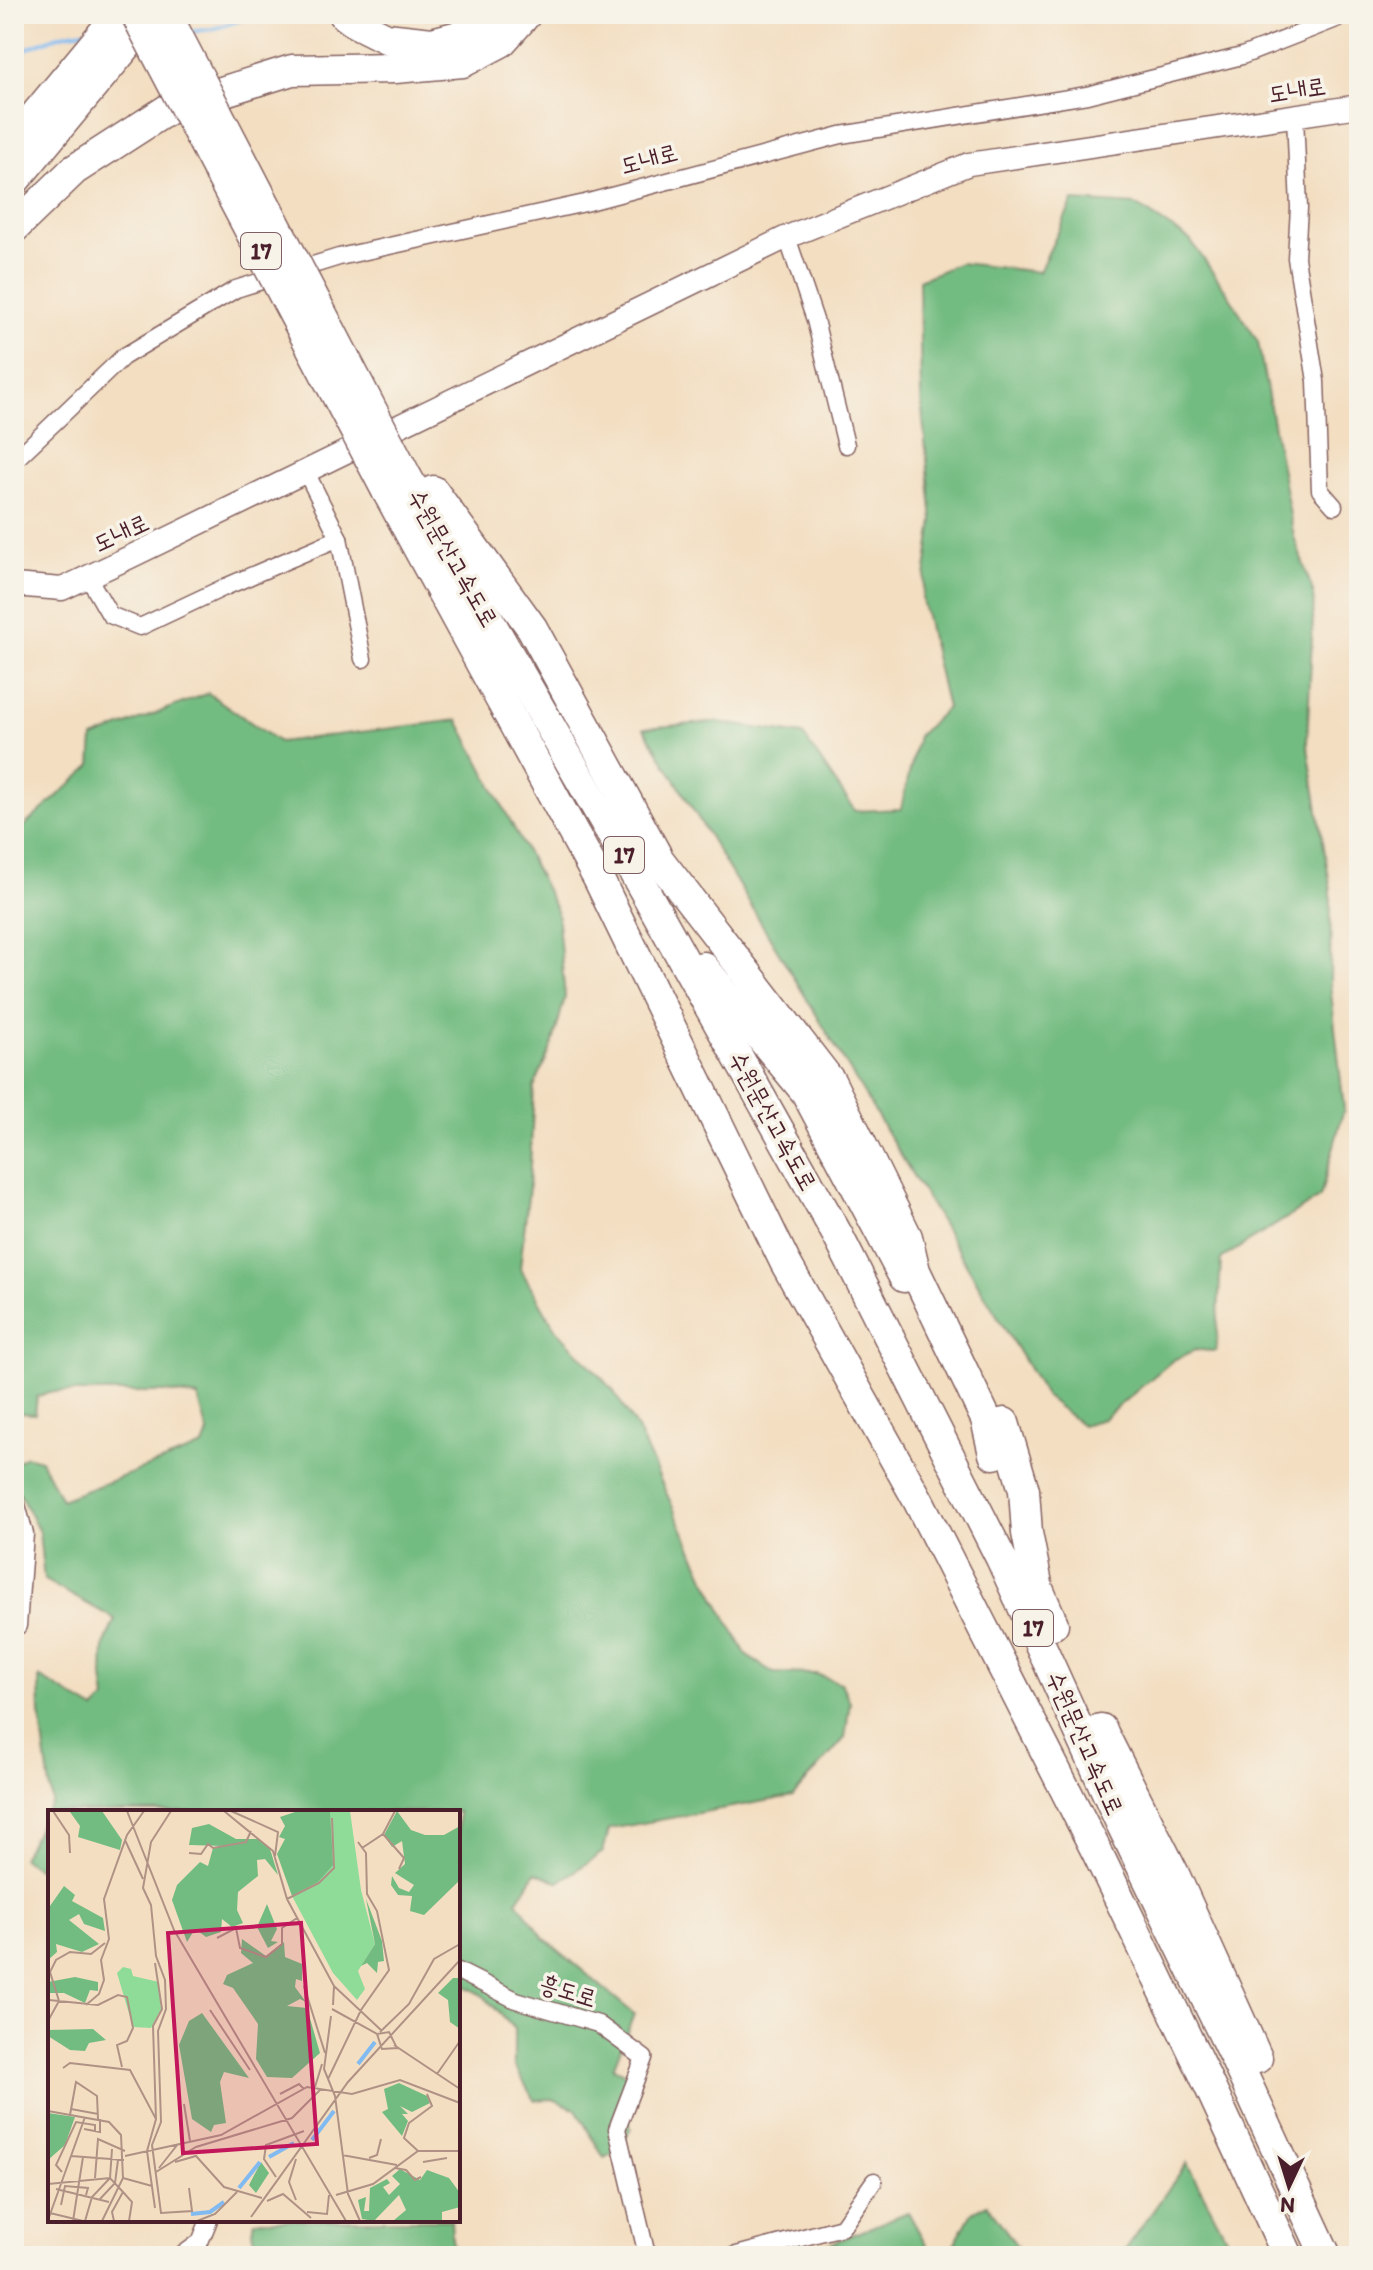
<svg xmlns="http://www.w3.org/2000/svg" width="1373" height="2270" font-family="Itim,'Poor Story',sans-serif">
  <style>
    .forest { fill: #73bc81; stroke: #5e6e56; stroke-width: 2 }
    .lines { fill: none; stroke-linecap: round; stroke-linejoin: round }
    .stream { stroke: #81baf1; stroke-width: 4 }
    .street-casing { stroke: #856260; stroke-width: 19 }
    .secondary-casing { stroke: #856260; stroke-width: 25 }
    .highway-casing { stroke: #856260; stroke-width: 33 }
    .street { stroke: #fff; stroke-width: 16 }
    .secondary { stroke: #fff; stroke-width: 22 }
    .highway { stroke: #fff; stroke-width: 30 }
    .highway-bridge-casing { stroke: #856260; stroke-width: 33; stroke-linecap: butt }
    .highway-bridge { stroke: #fff; stroke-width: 30 }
    .labels { text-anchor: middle; stroke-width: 7; stroke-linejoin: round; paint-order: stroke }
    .shield { fill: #f7f3e8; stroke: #7e5f64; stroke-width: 2 }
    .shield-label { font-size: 22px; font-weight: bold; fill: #4a1f2b }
    .street-label { font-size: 24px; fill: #4a1f2b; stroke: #f7f3e8 }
    .inset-river { fill: none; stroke: #81baf1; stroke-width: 4 }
    .inset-road { fill: none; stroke: #af9285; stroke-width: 2 }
    .view { fill: #c2185b; fill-opacity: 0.15; stroke: #c2185b; stroke-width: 4 }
    .inset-edge { fill: none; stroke: #4a1f2b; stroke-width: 4 }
  </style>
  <rect width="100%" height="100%" fill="#f7f3e8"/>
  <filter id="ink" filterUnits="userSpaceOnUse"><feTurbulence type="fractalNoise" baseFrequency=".0125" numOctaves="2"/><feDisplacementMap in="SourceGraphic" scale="16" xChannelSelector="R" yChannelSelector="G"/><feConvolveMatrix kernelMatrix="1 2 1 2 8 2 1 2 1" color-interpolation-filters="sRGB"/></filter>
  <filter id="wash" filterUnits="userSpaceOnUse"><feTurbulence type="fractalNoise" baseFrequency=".006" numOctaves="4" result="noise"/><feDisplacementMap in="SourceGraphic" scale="32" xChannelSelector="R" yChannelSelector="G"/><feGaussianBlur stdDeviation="1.8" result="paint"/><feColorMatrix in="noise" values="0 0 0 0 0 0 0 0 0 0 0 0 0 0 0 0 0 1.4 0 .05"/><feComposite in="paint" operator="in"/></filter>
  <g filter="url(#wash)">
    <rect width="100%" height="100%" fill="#f3dec1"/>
    <!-- forest -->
    <g class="forest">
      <path d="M 1073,201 L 1136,205 L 1190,240 L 1229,295 L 1258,342 L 1294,537 L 1314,595 L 1307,742 L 1331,891 L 1330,983 L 1344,1109 L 1320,1197 L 1221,1259 L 1216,1351 L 1195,1350 L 1173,1360 L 1103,1419 L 1082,1425 L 1046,1397 L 644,728 L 716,722 L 803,735 L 855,811 L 901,809 L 918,736 L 947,708 L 922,599 L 933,521 L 921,399 L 919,280 L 960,263 L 1039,272 Z"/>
      <path d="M 208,693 L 279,742 L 458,720 L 557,911 L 565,997 L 552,1046 L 534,1087 L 529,1187 L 520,1268 L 555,1328 L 613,1390 L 637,1429 L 708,1584 L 747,1656 L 774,1673 L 816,1674 L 841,1683 L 850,1702 L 845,1738 L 793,1796 L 609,1829 L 603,1852 L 559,1882 L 536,1872 L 517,1901 L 544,1938 L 634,2014 L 613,2068 L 626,2074 L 632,2087 L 622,2106 L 631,2128 L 620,2150 L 604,2158 L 576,2109 L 553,2099 L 534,2100 L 514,2065 L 514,2029 L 483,1995 L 458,1982 L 458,1812 L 50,1812 L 50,1876 L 22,1858 L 52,1802 L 40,1714 L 39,1677 L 95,1710 L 106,1699 L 103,1677 L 104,1646 L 115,1619 L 44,1580 L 39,1532 L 14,1483 L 14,1464 L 26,1456 L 41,1460 L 61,1500 L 203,1446 L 208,1433 L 198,1397 L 166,1392 L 48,1392 L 37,1397 L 35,1414 L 20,1413 L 14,1407 L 14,835 L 91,766 L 93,738 Z"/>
      <path d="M 1187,2163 L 1236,2256 L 1121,2256 Z"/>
      <path d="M 987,2204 L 1024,2256 L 821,2256 L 827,2245 L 908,2212 L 931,2253 L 952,2248 L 972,2212 Z"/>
      <path d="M 254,2220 L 451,2220 L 453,2256 L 258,2256 L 252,2231 Z"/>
    </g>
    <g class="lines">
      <!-- stream -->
      <g class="stream">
        <path d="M 188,32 L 213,29 L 259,14"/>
        <path d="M 14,54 C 39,44 64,30 91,31"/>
      </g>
    </g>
  </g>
  <g filter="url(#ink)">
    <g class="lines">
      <!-- street casing -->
      <g class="street-casing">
        <g id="street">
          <path d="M 1295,116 L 1299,208 L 1296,258 L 1316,381 L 1320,490 L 1334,506"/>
          <path d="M 787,237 L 815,320 L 846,445"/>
          <path d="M 14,461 L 123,357 L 236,289 L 339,257 L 585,203 L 841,135 L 1087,95 L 1242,56 L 1349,14"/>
          <path d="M 306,472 L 339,538 L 363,659"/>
          <path d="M 88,577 L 110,615 L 140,627 L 225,587 L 339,538"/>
          <path d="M 14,1494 L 25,1534 L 18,1626"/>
          <path d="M 458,1971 L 516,2000 L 598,2024 L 644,2058 L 617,2129 L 646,2251 L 652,2256"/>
          <path d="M 181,2256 L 200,2242 L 209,2220"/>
          <path d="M 733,2256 L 842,2227 L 874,2181"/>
        </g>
      </g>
      <!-- secondary casing -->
      <g class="secondary-casing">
        <path id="secondary" d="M 14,585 L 62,589 L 130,557 L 787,237 L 969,164 L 1359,106"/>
      </g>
      <!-- highway casing -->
      <g class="highway-casing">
        <g id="highway">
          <path d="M 344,14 L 356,23 L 386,38 L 432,43 L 478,31 L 496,14"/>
          <path d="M 14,141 L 119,14"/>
          <path d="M 14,181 L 153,14"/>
          <path d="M 14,228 L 74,170 L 170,108 L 292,70 L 395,68 L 463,62 L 501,42 L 526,14"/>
          <path d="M 407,478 L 642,886 L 837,1234 L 1001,1558 L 1121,1823 L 1236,2060 L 1326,2256"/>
          <path d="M 386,489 L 598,878 L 785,1262 L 918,1500 L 1097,1852 L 1203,2072 L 1288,2256"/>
          <path d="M 433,491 L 532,628 L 659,860 L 830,1081 L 907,1237 L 915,1271 L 986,1419 L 994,1454"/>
          <path d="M 703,967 L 806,1092 L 904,1277"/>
          <path d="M 1004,1423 L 1024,1490 L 1027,1533 L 1038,1589 L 1053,1624"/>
          <path d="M 1101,1729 L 1173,1872 L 1257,2058"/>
        </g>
      </g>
      <!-- street -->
      <use href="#street" class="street"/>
      <!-- secondary -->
      <use href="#secondary" class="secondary"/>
      <!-- highway -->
      <use href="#highway" class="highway"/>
      <!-- highway-bridge casing -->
      <g class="highway-bridge-casing">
        <g id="highway-bridge">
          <path d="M 136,14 L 386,489"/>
          <path d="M 166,14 L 407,478"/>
        </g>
      </g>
      <!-- highway-bridge -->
      <use href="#highway-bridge" class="highway-bridge"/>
    </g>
  </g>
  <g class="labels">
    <!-- shield labels -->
    <g class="shield">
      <rect x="241" y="233" width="40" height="36" rx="6"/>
      <rect x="604" y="837" width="40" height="36" rx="6"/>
      <rect x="1013" y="1610" width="40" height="36" rx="6"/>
    </g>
    <g class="shield-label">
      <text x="261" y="259">17</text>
      <text x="624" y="863">17</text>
      <text x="1033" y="1636">17</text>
    </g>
    <!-- street labels -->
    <g class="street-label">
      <text transform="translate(1297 90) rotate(-9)" y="8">도내로</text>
      <text transform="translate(649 159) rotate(-15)" y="8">도내로</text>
      <text transform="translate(121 533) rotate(-25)" y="8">도내로</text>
      <text transform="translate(453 558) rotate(60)" y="8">수원문산고속도로</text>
      <text transform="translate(773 1121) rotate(61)" y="8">수원문산고속도로</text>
      <text transform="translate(1085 1743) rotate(66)" y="8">수원문산고속도로</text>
      <text transform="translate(568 1991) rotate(17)" y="8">흥도로</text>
    </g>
  </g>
  <!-- overview -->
  <g transform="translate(48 1810)">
    <rect width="412" height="412" fill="#f3dec1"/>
    <path d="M 282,1 L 302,1 L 313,80 L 327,134 L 310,161 L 317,179 L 309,190 L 285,163 L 244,86 L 261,76 L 283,44 ZM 75,157 L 83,159 L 85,166 L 111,172 L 113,199 L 103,218 L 85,217 L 69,163 Z" fill="#8fdc99"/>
    <path d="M 14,1 L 54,1 L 74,30 L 72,40 L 30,27 L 32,16 L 22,2 ZM 282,1 L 285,55 L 270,72 L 244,86 L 229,44 L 237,29 L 231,27 L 237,16 L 232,7 L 250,1 ZM 349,1 L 363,20 L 377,25 L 396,25 L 412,16 L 412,70 L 376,105 L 362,101 L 364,86 L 350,85 L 343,75 L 344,66 L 351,78 L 361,82 L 366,75 L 347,63 L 357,54 L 354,31 L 344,37 L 336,25 ZM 161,14 L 188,29 L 210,29 L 222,39 L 230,65 L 217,49 L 209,50 L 210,66 L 190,82 L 189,100 L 195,113 L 184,117 L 174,109 L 173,122 L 158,127 L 147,119 L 139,132 L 124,90 L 129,75 L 152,52 L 160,56 L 165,38 L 176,36 L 141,35 L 144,18 ZM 16,76 L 27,85 L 24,91 L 55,108 L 57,121 L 36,114 L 31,104 L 21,110 L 51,134 L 34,142 L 8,134 L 9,142 L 0,150 L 2,96 ZM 318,89 L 334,131 L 336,151 L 330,152 L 329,163 L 319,153 L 313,156 L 327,134 ZM 219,94 L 229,119 L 223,131 L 230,132 L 220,138 L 209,117 ZM 194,129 L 218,146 L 236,132 L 237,147 L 254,154 L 254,171 L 248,169 L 247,177 L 258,192 L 252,189 L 239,196 L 259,198 L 272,243 L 244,268 L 219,267 L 208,249 L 210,214 L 185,178 L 175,174 L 179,165 L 205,153 L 193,143 ZM 27,167 L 50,172 L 50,181 L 42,180 L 37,193 L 16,183 L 0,183 L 0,172 ZM 405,168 L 412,168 L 412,219 L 402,212 L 400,190 L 390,183 ZM 154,203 L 201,268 L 176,262 L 172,272 L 178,313 L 166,315 L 163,322 L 144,309 L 131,235 L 141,211 ZM 45,219 L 58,230 L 41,233 L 37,241 L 22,240 L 0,226 L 0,220 ZM 351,273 L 379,286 L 382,293 L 364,302 L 352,296 L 360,304 L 354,304 L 360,311 L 354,326 L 334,302 L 340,299 L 336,279 ZM 0,303 L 27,307 L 17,335 L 0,350 ZM 213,352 L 221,363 L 208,383 L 201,375 ZM 352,359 L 372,370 L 379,360 L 401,368 L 412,383 L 412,397 L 394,402 L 394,411 L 345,411 L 358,400 L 351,385 L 326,411 L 314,409 L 310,390 L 318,387 L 316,401 L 321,401 L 322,378 L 339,369 L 342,373 L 335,377 L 341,385 L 352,374 L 344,366 Z" fill="#73bc81"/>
    <path class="inset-river" d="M 310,254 L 327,232M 264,330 L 286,301M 221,347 L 246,333M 191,378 L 212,352M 143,404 L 162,402 L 176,392"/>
    <path class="inset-road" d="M 5,1 L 21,25 L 22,43M 79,1 L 126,120 L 298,411M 123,1 L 103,32 L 95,78 L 103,95 L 108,146 L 117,170 L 118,199 L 110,221 L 113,312 L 104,335 L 113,403 L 144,401 L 141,378M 176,1 L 225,41 L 239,89 L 286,176 L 285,195M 183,1 L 230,22 L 227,46M 335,24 L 356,48 L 351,59M 77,30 L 95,69M 314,38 L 335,24 L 347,1M 141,43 L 153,44 L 160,34 L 165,38 L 198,32 L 203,21M 239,89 L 271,73 L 286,58 L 284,8M 169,128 L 188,118 L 192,138 L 218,147 L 234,134 L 234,118 L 249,108M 107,153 L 114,199 L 105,216 L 108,309M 256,176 L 277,243M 286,176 L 334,221M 1,190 L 50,195 L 70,185 L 79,187 L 85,218 L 79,231 L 69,235 L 74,257M 38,195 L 51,184 L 56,170 L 53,150 L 61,129 L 56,89 L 79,25 L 96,1M 284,199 L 331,225M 162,200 L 202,260M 283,206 L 276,259 L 287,286 L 300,384 L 312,411M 0,211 L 11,191 L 2,162 L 8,150 L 22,142 L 43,144 L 57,133M 332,222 L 361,194 L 386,149 L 412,134M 341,222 L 349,238 L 334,239 L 329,224 ZM 346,235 L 412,279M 15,258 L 22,253 L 82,260 L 108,309 L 99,341 L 107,398M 389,264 L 412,231M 280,269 L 313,200 L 341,160 L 329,101 L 319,84 L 318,43 L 310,32M 267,277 L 274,254M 232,284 L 251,274 L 256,279M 136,294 L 142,331M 23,299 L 50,304M 0,301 L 61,312 L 73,325 L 75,368 L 54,411M 22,305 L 28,272 L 49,286 L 50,309M 36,319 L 52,322 L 52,309M 370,341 L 356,328 L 361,313 L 384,296 L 379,284M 294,345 L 349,355M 23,346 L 76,350M 77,346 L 173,325 L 259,277 L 304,284 L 352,270 L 412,293M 321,348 L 329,345 L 333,329M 248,349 L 241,372 L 248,390M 127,352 L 148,346 L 176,377 L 214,388M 375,352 L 399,348M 111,358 L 130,334M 347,358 L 358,360 L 367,370 L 373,367M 14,362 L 8,355 L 28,312 L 47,315 L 47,321M 108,362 L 148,337 L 244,308 L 273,279M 228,367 L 216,349 L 218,335 L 256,321M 47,368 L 50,329 L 77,341M 75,368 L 104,376M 0,374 L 62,368 L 75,382 L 64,402 L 66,411M 8,379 L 61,392M 75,382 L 84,392 L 81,411M 288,385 L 325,374 L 370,341 L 412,341M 52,389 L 67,373 L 70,350M 219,391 L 235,384 L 263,408M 13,395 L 17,376 L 40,378 L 38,385M 259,402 L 279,404 L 281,385M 2,403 L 35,411M 203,407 L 300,272 L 412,150M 0,410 L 37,307M 25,411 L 35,347M 37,411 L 44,387 L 62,368 L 64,339M 149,411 L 167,404 L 189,382"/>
    <path class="view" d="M 253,113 L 269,334 L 135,343 L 120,123 Z"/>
    <rect width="412" height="412" class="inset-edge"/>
  </g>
  <!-- margin -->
  <rect width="1373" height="2270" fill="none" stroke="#f7f3e8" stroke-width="48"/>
  <!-- north arrow -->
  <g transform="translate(1289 2186) rotate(184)" stroke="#f7f3e8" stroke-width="6" paint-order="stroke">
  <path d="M0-6L14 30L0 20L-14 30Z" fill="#4a1f2b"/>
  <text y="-12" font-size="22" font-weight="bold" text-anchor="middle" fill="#4a1f2b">N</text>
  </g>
</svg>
